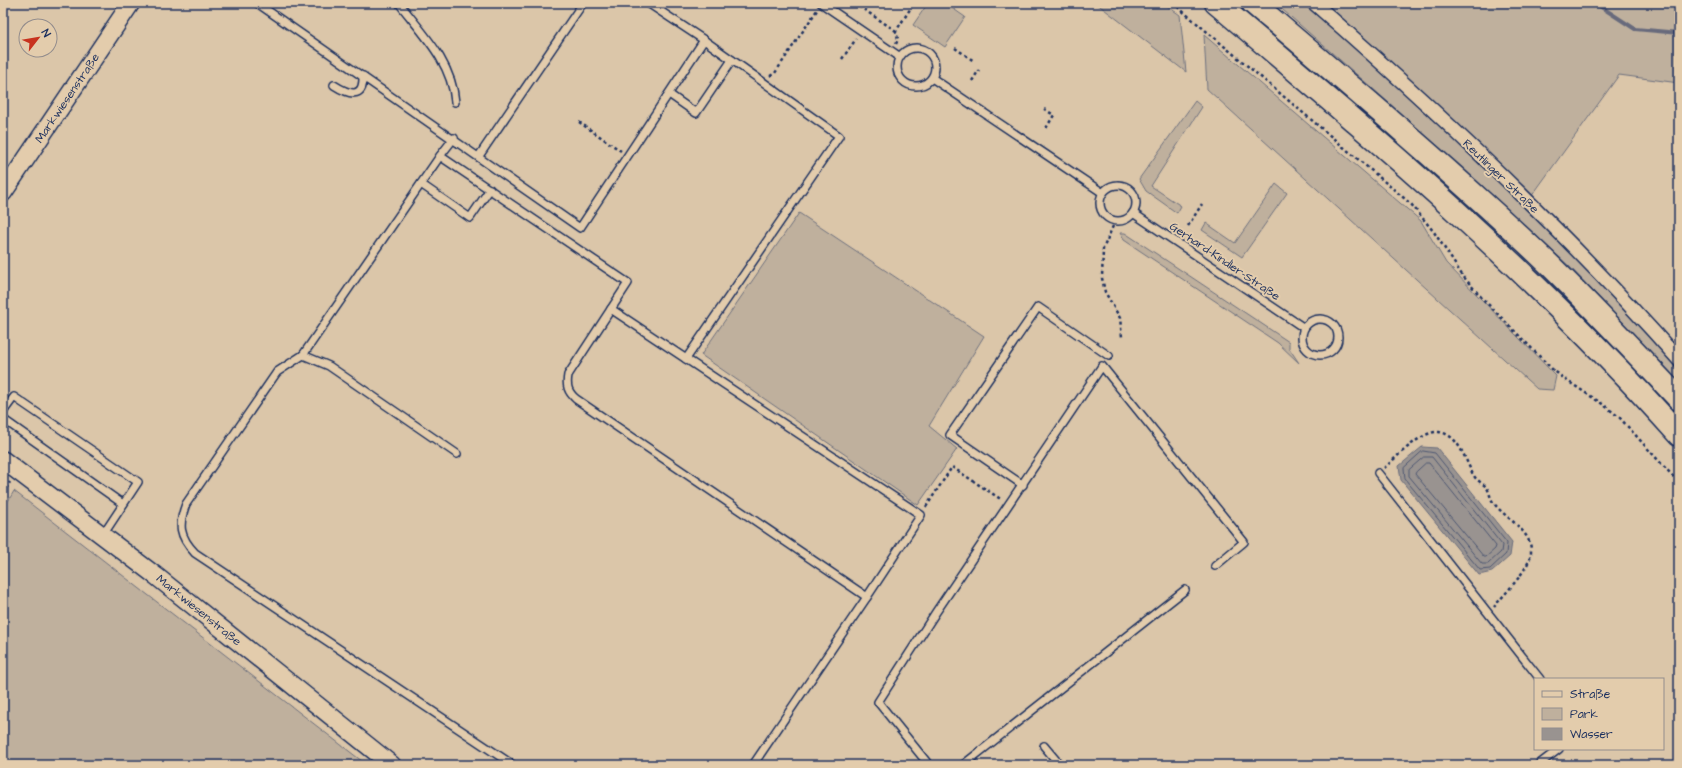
<svg xmlns="http://www.w3.org/2000/svg" width="1682" height="768" font-family="'Architects Daughter',sans-serif">
  <style>
    .green { fill: #bfb09d; stroke: #6d707e }
    .water { fill: #999390; stroke: #676b7c }
    .lines { fill: none; stroke-linecap: round; stroke-linejoin: round }
    .shore { stroke: #4d5772; stroke-width: 1 }
    .stream { stroke: #676b7c; stroke-width: 4 }
    .service-casing { stroke: #1b2f5e; stroke-width: 10 }
    .minor-casing { stroke: #1b2f5e; stroke-width: 16 }
    .tertiary-casing { stroke: #1b2f5e; stroke-width: 20 }
    .trunk-casing { stroke: #1b2f5e; stroke-width: 25 }
    .path { stroke: #1b2f5e; stroke-width: 2.5; stroke-dasharray: 3 3; stroke-linecap: butt }
    .service { stroke: #e3ccac; stroke-width: 7 }
    .minor { stroke: #e3ccac; stroke-width: 13 }
    .tertiary { stroke: #e3ccac; stroke-width: 17 }
    .trunk { stroke: #e3ccac; stroke-width: 22 }
    .labels { text-anchor: middle; stroke-width: 4; stroke-linejoin: round; paint-order: stroke }
    .street-label { font-size: 12px; fill: #1b2f5e; stroke: #e3ccac }
  </style>
  <rect width="100%" height="100%" fill="#dbc6a9"/>
  <filter id="ink" filterUnits="userSpaceOnUse"><feTurbulence type="fractalNoise" baseFrequency=".025" numOctaves="2"/><feDisplacementMap in="SourceGraphic" scale="8" xChannelSelector="R" yChannelSelector="G"/><feConvolveMatrix kernelMatrix="1 2 1 2 8 2 1 2 1" color-interpolation-filters="sRGB"/></filter>
  <g filter="url(#ink)">
    <!-- green -->
    <g class="green">
      <path d="M 928,3 L 945,3 L 965,17 L 945,47 L 913,25 Z"/>
      <path d="M 1096,3 L 1163,3 L 1180,15 L 1186,72 Z"/>
      <path d="M 1275,3 L 1302,3 L 1368,58 L 1524,205 L 1679,367 L 1679,381 L 1570,267 L 1461,166 Z"/>
      <path d="M 1321,3 L 1679,3 L 1679,83 L 1619,75 L 1531,197 L 1376,48 Z"/>
      <path d="M 1204,35 L 1421,221 L 1446,263 L 1556,376 L 1553,390 L 1537,389 L 1207,89 Z"/>
      <path d="M 1195,101 L 1202,107 L 1151,186 L 1181,206 L 1177,213 L 1146,191 L 1139,179 Z"/>
      <path d="M 1276,184 L 1287,193 L 1242,257 L 1202,230 L 1206,223 L 1235,243 Z"/>
      <path d="M 799,213 L 984,336 L 929,426 L 957,449 L 918,505 L 701,355 Z"/>
      <path d="M 1120,233 L 1125,233 L 1289,342 L 1289,348 L 1299,363 L 1278,343 L 1124,240 Z"/>
      <path d="M 14,491 L 367,765 L 3,765 L 3,510 Z"/>
    </g>
    <!-- water -->
    <path class="water" d="M 1422,447 L 1437,448 L 1512,542 L 1510,556 L 1492,572 L 1479,575 L 1401,480 L 1399,466 Z"/>
    <g class="lines">
      <!-- shore -->
      <g class="shore">
        <path d="M 1423,451 L 1435,453 L 1507,543 L 1506,554 L 1490,569 L 1480,570 L 1405,479 L 1404,468 Z"/>
        <path d="M 1424,457 L 1432,457 L 1502,545 L 1501,552 L 1488,564 L 1482,564 L 1409,476 L 1409,470 Z"/>
        <path d="M 1426,463 L 1429,463 L 1496,546 L 1495,549 L 1486,557 L 1484,557 L 1415,474 L 1416,472 Z"/>
      </g>
      <!-- stream -->
      <path class="stream" d="M 1595,3 L 1635,29 L 1679,33"/>
      <!-- service casing -->
      <g class="service-casing">
        <g id="service">
          <path d="M 257,3 L 580,228 L 704,40"/>
          <path d="M 399,3 C 422,33 452,62 455,102"/>
          <path d="M 648,3 L 704,40 L 839,136 L 686,359"/>
          <path d="M 821,3 L 900,57"/>
          <circle cx="916" cy="67" r="19"/>
          <path d="M 932,78 L 1103,193"/>
          <path d="M 334,85 C 348,94 364,100 363,76"/>
          <path d="M 669,94 L 696,113 L 732,60"/>
          <path d="M 440,156 L 454,138"/>
          <path d="M 479,156 L 583,3"/>
          <path d="M 421,184 L 470,218 L 490,189"/>
          <circle cx="1118" cy="203" r="18"/>
          <path d="M 1133,213 L 1304,328"/>
          <path d="M 611,309 L 921,515 L 867,597"/>
          <circle cx="1320" cy="337" r="18"/>
          <path d="M 303,355 L 440,156 L 628,283 L 568,375 C 566,386 568,392 576,399 L 867,597 L 753,765"/>
          <path d="M 3,412 L 14,397 L 138,482 L 103,535"/>
          <path d="M 3,419 L 123,504"/>
          <path d="M 457,454 L 329,366 L 303,355 L 277,372 L 186,504 C 178,525 179,536 195,553 L 513,765"/>
          <path d="M 1378,473 L 1540,679"/>
          <path d="M 1023,485 L 950,435 L 1038,307 L 1109,356"/>
          <path d="M 1044,746 L 1060,765"/>
          <path d="M 929,765 L 878,702 L 936,612 L 1102,366 L 1244,542 L 1215,566"/>
          <path d="M 963,765 L 1185,590"/>
          <path d="M 1538,765 L 1559,749"/>
        </g>
      </g>
      <!-- minor casing -->
      <g class="minor-casing">
        <path id="minor" d="M 1314,3 C 1442,115 1566,232 1679,360"/>
      </g>
      <!-- tertiary casing -->
      <g class="tertiary-casing">
        <g id="tertiary">
          <path d="M 3,193 L 131,3"/>
          <path d="M 3,460 L 156,576 L 392,765"/>
        </g>
      </g>
      <!-- trunk casing -->
      <g class="trunk-casing">
        <g id="trunk">
          <path d="M 1216,3 C 1377,139 1539,277 1679,435"/>
          <path d="M 1253,3 C 1347,83 1442,163 1532,248 C 1583,296 1631,348 1679,399"/>
        </g>
      </g>
      <!-- path -->
      <g class="path">
        <path d="M 854,3 L 896,31"/>
        <path d="M 1173,3 L 1411,204 L 1434,232 L 1462,275 L 1482,298 L 1552,369 L 1566,380 L 1604,405 L 1619,417 L 1679,483"/>
        <path d="M 896,44 L 898,39 L 896,31 L 914,3"/>
        <path d="M 955,48 L 974,61"/>
        <path d="M 842,59 L 856,39"/>
        <path d="M 770,76 L 775,73 L 817,10"/>
        <path d="M 972,81 L 979,70"/>
        <path d="M 1044,109 L 1054,115 L 1045,130"/>
        <path d="M 579,122 L 621,151"/>
        <path d="M 1113,226 L 1103,249 L 1102,278 L 1105,292 L 1120,318 L 1122,337"/>
        <path d="M 1188,226 L 1202,204"/>
        <path d="M 1384,468 C 1396,458 1422,430 1439,432 C 1460,435 1465,461 1474,476 C 1477,481 1484,484 1487,488 C 1490,493 1490,498 1493,502 C 1504,518 1532,530 1531,552 C 1531,568 1504,594 1494,607"/>
        <path d="M 3,494 L 10,482"/>
        <path d="M 926,507 L 952,467 L 1002,500"/>
      </g>
      <!-- service -->
      <use href="#service" class="service"/>
      <!-- minor -->
      <use href="#minor" class="minor"/>
      <!-- tertiary -->
      <use href="#tertiary" class="tertiary"/>
      <!-- trunk -->
      <use href="#trunk" class="trunk"/>
    </g>
  </g>
  <g class="labels">
    <!-- street labels -->
    <g class="street-label">
      <text transform="translate(67 98) rotate(-56)" y="4">Markwiesenstraße</text>
      <text transform="translate(1501 176) rotate(44)" y="4">Reutlinger Straße</text>
      <text transform="translate(1225 261) rotate(34)" y="4">Gerhard-Kindler-Straße</text>
      <text transform="translate(199 610) rotate(39)" y="4">Markwiesenstraße</text>
    </g>
  </g>
  <!-- margin -->
  <rect width="1682" height="768" fill="none" stroke="#e3ccac" stroke-width="16"/>
  <rect x="8" y="8" width="1666" height="752" fill="none" stroke="#1b2f5e" stroke-width="1.5" filter="url(#ink)"/>
  <!-- legend -->
  <rect x="1534" y="678" width="130" height="72" fill="#e3ccac" stroke="#938d8d"/>
  <rect x="1542" y="691" width="20" height="6" fill="#e3ccac" stroke="#938d8d"/>
  <text x="1570" y="698" font-size="12" fill="#1b2f5e">Straße</text>
  <rect x="1542" y="708" width="20" height="12" fill="#bfb09d" stroke="#938d8d"/>
  <text x="1570" y="718" font-size="12" fill="#1b2f5e">Park</text>
  <rect x="1542" y="728" width="20" height="12" fill="#999390" stroke="#938d8d"/>
  <text x="1570" y="738" font-size="12" fill="#1b2f5e">Wasser</text>
  <!-- north arrow -->
  <g transform="translate(38 38) rotate(59)"><circle r="19" fill="#e3ccac" stroke="#938d8d"/>
  <path d="M0-3L7 15L0 10L-7 15Z" fill="#c8321e"/>
  <text y="-6" font-size="11" font-weight="bold" text-anchor="middle" fill="#1b2f5e">N</text>
  </g>
</svg>
